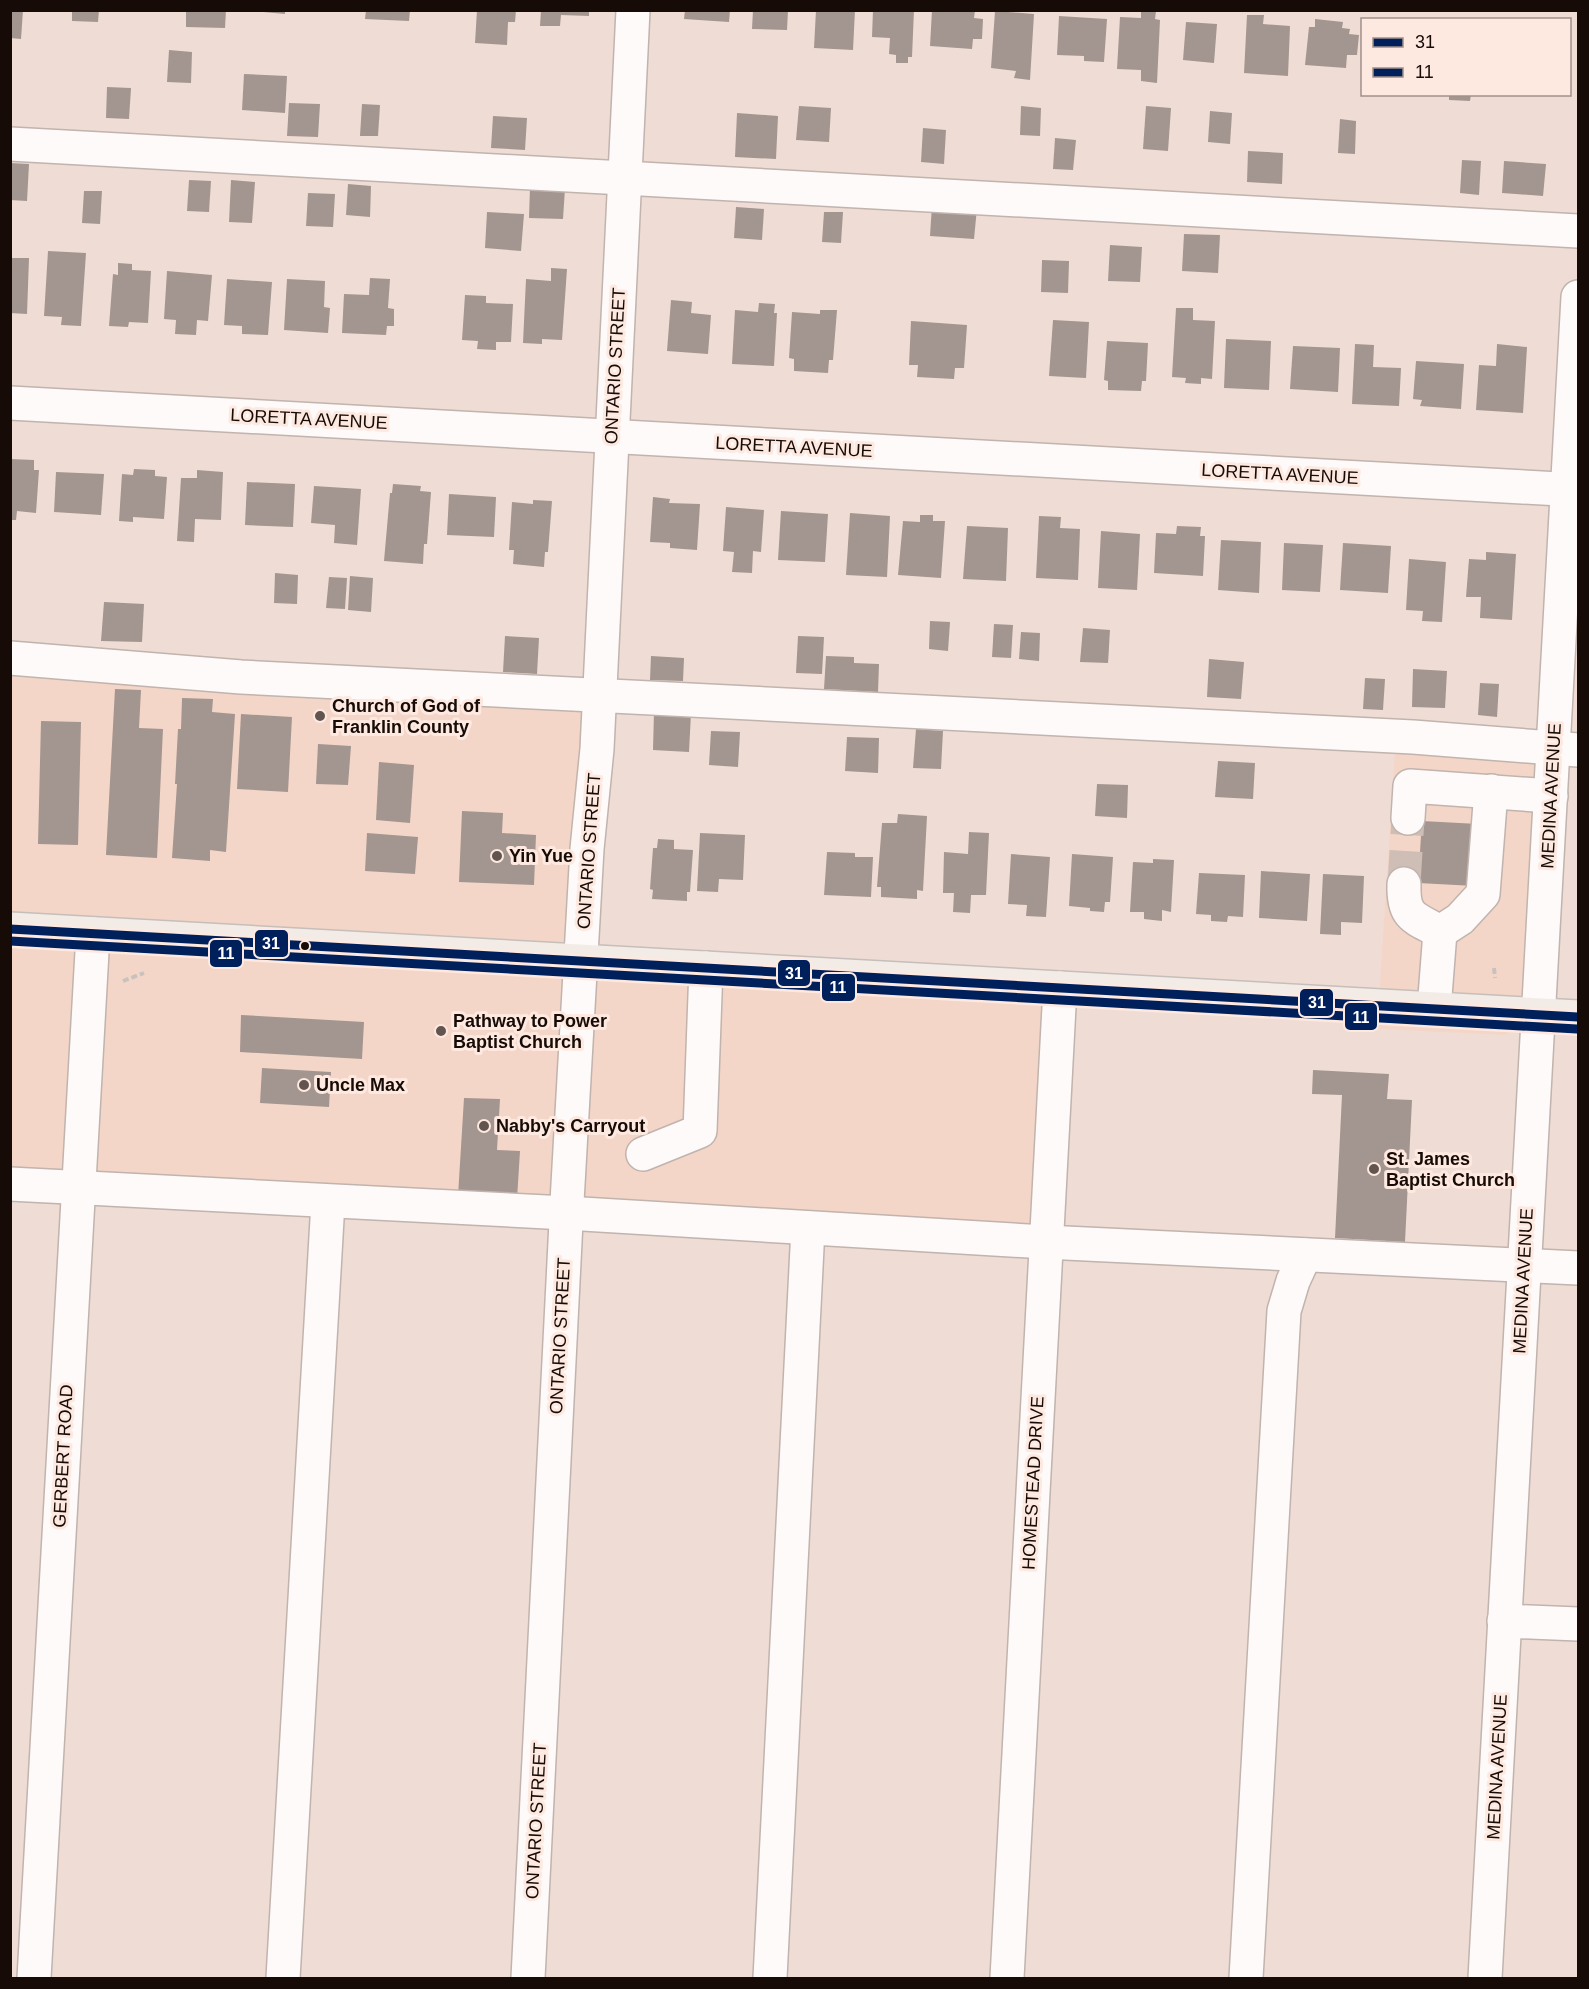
<svg xmlns="http://www.w3.org/2000/svg" width="1589" height="1989" font-family="Arial,sans-serif">
  <style>
    .built { fill: #f4d6c8 }
    .building { fill: #a3958f }
    .lines { fill: none; stroke-linecap: round; stroke-linejoin: round }
    .minor-tunnel { stroke: #cebeb6; stroke-width: 33; stroke-dasharray: 33 16; stroke-linecap: butt }
    .minor-casing { stroke: #c1b3ad; stroke-width: 36 }
    .major-casing { stroke: #c6beba; stroke-width: 36 }
    .path { stroke: #c8c2bf; stroke-width: 4; stroke-dasharray: 6 3; stroke-linecap: butt }
    .minor { stroke: #fdfaf9; stroke-width: 33 }
    .major { stroke: #f3ebe6; stroke-width: 33 }
    .bus-1-casing { stroke: #fee9e0; stroke-width: 14 }
    .bus-2-casing { stroke: #fee9e0; stroke-width: 14 }
    .bus-1 { stroke: #00205b; stroke-width: 9 }
    .bus-2 { stroke: #00205b; stroke-width: 9 }
    .poi-dot { fill: #62544f; stroke: #fee9e0; stroke-width: 2 }
    .bus-dot { fill: #160b07; stroke: #fee9e0; stroke-width: 2 }
    .labels { text-anchor: middle; stroke-width: 6; stroke-linejoin: round; paint-order: stroke }
    .street-label { font-size: 18px; fill: #160b07; stroke: #fee9e0 }
    .poi-label { font-size: 18px; font-weight: bold; fill: #160b07; stroke: #fee9e0; text-anchor: start }
    .line-badge { stroke: #fee9e0; stroke-width: 2 }
    .badge-label { font-size: 16px; text-anchor: middle; font-weight: bold; fill: #fff }
  </style>
  <rect width="100%" height="100%" fill="#efddd5"/>
  <!-- built -->
  <g class="built">
    <path d="M 10,662 L 597,693 L 575,963 L 1059,986 L 1044,1240 L 11,1179 Z"/>
    <path d="M 1396,733 L 1553,742 L 1546,1011 L 1505,1035 L 1377,1029 Z"/>
  </g>
  <!-- building -->
  <g class="building">
    <path d="M 10,10 L 23,10 L 21,39 L 10,38 Z"/>
    <path d="M 72,10 L 99,10 L 98,22 L 72,21 Z"/>
    <path d="M 186,10 L 226,10 L 225,28 L 186,27 Z"/>
    <path d="M 263,10 L 285,10 L 285,14 L 263,12 Z"/>
    <path d="M 366,10 L 410,10 L 409,21 L 365,19 Z"/>
    <path d="M 477,10 L 516,10 L 515,22 L 508,22 L 507,45 L 475,43 Z"/>
    <path d="M 541,10 L 589,10 L 589,16 L 561,15 L 560,26 L 540,26 Z"/>
    <path d="M 685,10 L 730,10 L 729,22 L 684,19 Z"/>
    <path d="M 753,10 L 788,10 L 787,30 L 752,29 Z"/>
    <path d="M 816,10 L 855,10 L 853,50 L 814,48 Z"/>
    <path d="M 873,10 L 914,10 L 912,57 L 908,57 L 908,63 L 896,63 L 896,55 L 889,54 L 890,38 L 872,37 Z"/>
    <path d="M 932,10 L 975,10 L 974,18 L 983,19 L 982,39 L 973,39 L 972,49 L 930,46 Z"/>
    <path d="M 1141,10 L 1156,11 L 1155,19 L 1160,20 L 1157,83 L 1141,81 L 1141,70 L 1117,69 L 1120,17 L 1141,18 Z"/>
    <path d="M 995,11 L 1034,14 L 1030,80 L 1014,78 L 1016,71 L 991,68 Z"/>
    <path d="M 1247,15 L 1264,15 L 1263,24 L 1290,26 L 1288,76 L 1244,73 Z"/>
    <path d="M 1059,16 L 1107,19 L 1104,62 L 1084,61 L 1084,56 L 1057,55 Z"/>
    <path d="M 1315,19 L 1343,22 L 1342,28 L 1350,29 L 1349,34 L 1359,35 L 1357,55 L 1347,55 L 1346,68 L 1305,65 L 1309,27 L 1315,27 Z"/>
    <path d="M 1186,22 L 1217,24 L 1214,63 L 1183,60 Z"/>
    <path d="M 169,50 L 192,52 L 191,83 L 167,82 Z"/>
    <path d="M 244,74 L 287,76 L 285,113 L 242,110 Z"/>
    <path d="M 107,87 L 131,88 L 129,119 L 106,118 Z"/>
    <path d="M 1449,94 L 1471,94 L 1470,101 L 1449,100 Z"/>
    <path d="M 289,103 L 320,104 L 318,137 L 287,136 Z"/>
    <path d="M 362,104 L 380,105 L 378,136 L 360,136 Z"/>
    <path d="M 799,106 L 831,108 L 829,142 L 796,140 Z"/>
    <path d="M 1021,106 L 1041,108 L 1040,136 L 1020,135 Z"/>
    <path d="M 1146,106 L 1171,108 L 1168,151 L 1143,149 Z"/>
    <path d="M 1210,111 L 1232,113 L 1230,144 L 1208,142 Z"/>
    <path d="M 737,113 L 778,116 L 776,159 L 735,157 Z"/>
    <path d="M 493,116 L 527,118 L 525,150 L 491,148 Z"/>
    <path d="M 1340,119 L 1356,121 L 1355,154 L 1338,153 Z"/>
    <path d="M 923,128 L 946,130 L 944,164 L 921,162 Z"/>
    <path d="M 1055,138 L 1076,140 L 1073,170 L 1053,169 Z"/>
    <path d="M 1248,151 L 1283,153 L 1282,184 L 1247,182 Z"/>
    <path d="M 1462,160 L 1481,161 L 1479,195 L 1460,193 Z"/>
    <path d="M 1504,161 L 1546,164 L 1543,196 L 1502,193 Z"/>
    <path d="M 10,163 L 29,164 L 27,201 L 10,200 Z"/>
    <path d="M 189,180 L 211,181 L 209,212 L 187,211 Z"/>
    <path d="M 231,180 L 255,182 L 252,223 L 229,222 Z"/>
    <path d="M 348,184 L 371,186 L 370,217 L 346,215 Z"/>
    <path d="M 530,186 L 565,188 L 563,219 L 529,218 Z"/>
    <path d="M 84,191 L 102,191 L 100,224 L 82,223 Z"/>
    <path d="M 308,193 L 335,194 L 333,227 L 306,226 Z"/>
    <path d="M 932,205 L 977,208 L 974,239 L 930,236 Z"/>
    <path d="M 736,207 L 764,209 L 762,240 L 734,238 Z"/>
    <path d="M 487,212 L 524,214 L 521,251 L 485,248 Z"/>
    <path d="M 824,212 L 843,212 L 841,243 L 822,242 Z"/>
    <path d="M 1184,234 L 1220,235 L 1218,273 L 1182,271 Z"/>
    <path d="M 1110,245 L 1142,247 L 1140,282 L 1108,281 Z"/>
    <path d="M 48,251 L 86,253 L 81,326 L 61,325 L 62,317 L 44,316 Z"/>
    <path d="M 10,258 L 29,258 L 27,314 L 10,313 Z"/>
    <path d="M 1042,260 L 1069,261 L 1068,293 L 1041,292 Z"/>
    <path d="M 118,263 L 132,264 L 132,270 L 151,271 L 148,323 L 129,322 L 128,327 L 109,326 L 113,274 L 118,275 Z"/>
    <path d="M 551,268 L 567,269 L 562,340 L 542,339 L 542,344 L 523,343 L 526,279 L 551,281 Z"/>
    <path d="M 167,271 L 212,275 L 208,321 L 197,320 L 196,335 L 175,334 L 176,320 L 164,319 Z"/>
    <path d="M 370,278 L 390,279 L 388,308 L 394,309 L 394,326 L 387,326 L 386,335 L 342,333 L 344,294 L 369,295 Z"/>
    <path d="M 227,279 L 272,282 L 268,335 L 242,334 L 242,326 L 224,325 Z"/>
    <path d="M 287,279 L 325,281 L 324,307 L 330,308 L 328,333 L 284,330 Z"/>
    <path d="M 465,295 L 486,296 L 486,303 L 513,304 L 511,342 L 496,342 L 496,350 L 477,349 L 478,341 L 462,340 Z"/>
    <path d="M 671,300 L 692,302 L 691,313 L 711,315 L 708,354 L 667,351 Z"/>
    <path d="M 759,303 L 775,304 L 774,313 L 777,313 L 774,366 L 732,364 L 735,310 L 758,312 Z"/>
    <path d="M 1176,308 L 1193,308 L 1193,320 L 1215,321 L 1212,379 L 1201,378 L 1201,384 L 1185,383 L 1186,378 L 1172,377 Z"/>
    <path d="M 820,310 L 837,310 L 833,360 L 829,360 L 828,373 L 794,371 L 794,359 L 789,358 L 792,312 L 820,314 Z"/>
    <path d="M 1053,320 L 1089,322 L 1086,378 L 1049,376 Z"/>
    <path d="M 911,321 L 967,325 L 964,368 L 955,368 L 954,379 L 917,377 L 918,365 L 909,365 Z"/>
    <path d="M 1226,339 L 1271,341 L 1269,390 L 1224,388 Z"/>
    <path d="M 1107,341 L 1148,343 L 1146,381 L 1142,381 L 1141,391 L 1108,390 L 1108,381 L 1104,380 Z"/>
    <path d="M 1355,344 L 1374,345 L 1373,367 L 1401,368 L 1399,406 L 1352,404 Z"/>
    <path d="M 1497,344 L 1527,347 L 1523,413 L 1476,410 L 1479,365 L 1496,366 Z"/>
    <path d="M 1293,346 L 1340,348 L 1338,392 L 1290,389 Z"/>
    <path d="M 1416,361 L 1464,364 L 1461,409 L 1420,406 L 1422,400 L 1413,399 Z"/>
    <path d="M 10,459 L 34,460 L 34,470 L 39,470 L 36,513 L 17,511 L 16,520 L 10,520 Z"/>
    <path d="M 134,469 L 155,470 L 155,476 L 167,477 L 164,519 L 133,517 L 133,522 L 119,521 L 122,474 L 133,475 Z"/>
    <path d="M 197,470 L 223,472 L 221,520 L 195,519 L 194,542 L 177,541 L 181,478 L 197,478 Z"/>
    <path d="M 56,472 L 104,474 L 101,515 L 54,512 Z"/>
    <path d="M 247,482 L 295,484 L 293,527 L 245,525 Z"/>
    <path d="M 393,484 L 421,486 L 420,491 L 431,492 L 427,544 L 424,544 L 423,564 L 384,561 L 390,493 L 392,493 Z"/>
    <path d="M 314,486 L 361,489 L 357,545 L 334,543 L 335,525 L 311,523 Z"/>
    <path d="M 449,494 L 496,497 L 494,537 L 447,535 Z"/>
    <path d="M 653,497 L 670,499 L 669,503 L 700,504 L 697,550 L 670,548 L 670,543 L 650,542 Z"/>
    <path d="M 533,500 L 552,501 L 548,552 L 545,552 L 544,567 L 513,564 L 514,550 L 509,550 L 512,502 L 533,504 Z"/>
    <path d="M 726,507 L 764,510 L 761,552 L 753,551 L 752,573 L 732,572 L 734,552 L 723,551 Z"/>
    <path d="M 781,511 L 828,514 L 825,562 L 778,560 Z"/>
    <path d="M 850,513 L 890,516 L 887,577 L 846,575 Z"/>
    <path d="M 920,515 L 933,515 L 933,521 L 945,521 L 941,578 L 898,575 L 903,521 L 920,522 Z"/>
    <path d="M 1039,516 L 1061,517 L 1060,528 L 1080,529 L 1078,580 L 1036,578 Z"/>
    <path d="M 967,526 L 1008,528 L 1006,581 L 963,579 Z"/>
    <path d="M 1177,526 L 1201,527 L 1200,536 L 1205,536 L 1203,576 L 1154,573 L 1156,533 L 1176,534 Z"/>
    <path d="M 1101,531 L 1140,534 L 1137,590 L 1098,588 Z"/>
    <path d="M 1221,540 L 1261,542 L 1259,593 L 1218,590 Z"/>
    <path d="M 1284,543 L 1323,545 L 1320,592 L 1282,590 Z"/>
    <path d="M 1343,543 L 1391,546 L 1388,593 L 1340,590 Z"/>
    <path d="M 1486,552 L 1516,554 L 1512,620 L 1480,618 L 1481,597 L 1466,597 L 1469,559 L 1486,560 Z"/>
    <path d="M 1409,559 L 1446,562 L 1442,622 L 1422,621 L 1423,611 L 1406,610 Z"/>
    <path d="M 275,573 L 298,575 L 297,604 L 274,603 Z"/>
    <path d="M 350,576 L 373,578 L 371,612 L 348,610 Z"/>
    <path d="M 329,577 L 347,578 L 345,609 L 326,608 Z"/>
    <path d="M 104,602 L 144,604 L 142,642 L 101,641 Z"/>
    <path d="M 930,621 L 950,622 L 948,651 L 929,649 Z"/>
    <path d="M 994,624 L 1013,625 L 1011,658 L 992,657 Z"/>
    <path d="M 1083,628 L 1110,630 L 1108,663 L 1080,662 Z"/>
    <path d="M 1021,632 L 1040,633 L 1039,661 L 1019,659 Z"/>
    <path d="M 505,636 L 539,638 L 537,674 L 503,672 Z"/>
    <path d="M 798,636 L 824,637 L 822,674 L 796,673 Z"/>
    <path d="M 651,656 L 684,658 L 683,681 L 650,680 Z"/>
    <path d="M 826,656 L 854,657 L 854,663 L 879,664 L 878,692 L 824,689 Z"/>
    <path d="M 1209,659 L 1244,662 L 1241,699 L 1207,697 Z"/>
    <path d="M 1413,669 L 1447,671 L 1445,708 L 1412,707 Z"/>
    <path d="M 1365,678 L 1385,679 L 1383,710 L 1363,709 Z"/>
    <path d="M 1480,683 L 1499,684 L 1497,717 L 1478,715 Z"/>
    <path d="M 115,689 L 141,690 L 139,728 L 163,729 L 157,858 L 106,855 Z"/>
    <path d="M 182,698 L 213,699 L 212,712 L 235,714 L 226,852 L 210,850 L 210,861 L 172,858 L 177,784 L 175,784 L 178,729 L 181,729 Z"/>
    <path d="M 654,711 L 691,713 L 689,752 L 653,750 Z"/>
    <path d="M 241,714 L 292,717 L 288,792 L 237,789 Z"/>
    <path d="M 41,721 L 81,722 L 78,845 L 38,844 Z"/>
    <path d="M 916,729 L 943,731 L 941,769 L 913,768 Z"/>
    <path d="M 711,731 L 740,732 L 738,767 L 709,765 Z"/>
    <path d="M 847,737 L 879,738 L 878,773 L 845,771 Z"/>
    <path d="M 318,744 L 351,746 L 348,785 L 316,784 Z"/>
    <path d="M 1218,761 L 1255,763 L 1253,799 L 1215,797 Z"/>
    <path d="M 379,762 L 414,765 L 410,823 L 376,820 Z"/>
    <path d="M 1097,784 L 1128,785 L 1127,818 L 1095,816 Z"/>
    <path d="M 462,811 L 503,813 L 502,833 L 536,835 L 534,885 L 459,882 Z"/>
    <path d="M 898,814 L 927,816 L 923,891 L 917,890 L 917,899 L 881,897 L 881,887 L 877,887 L 882,823 L 897,823 Z"/>
    <path d="M 1422,821 L 1478,824 L 1475,886 L 1418,883 Z"/>
    <path d="M 969,832 L 989,833 L 986,895 L 971,895 L 970,913 L 953,912 L 954,893 L 943,893 L 944,852 L 968,854 Z"/>
    <path d="M 367,833 L 418,837 L 415,874 L 365,871 Z"/>
    <path d="M 700,833 L 745,835 L 743,880 L 719,879 L 718,892 L 697,891 Z"/>
    <path d="M 658,839 L 674,840 L 674,849 L 693,850 L 690,892 L 687,892 L 687,901 L 652,899 L 653,890 L 650,889 L 653,848 L 657,848 Z"/>
    <path d="M 827,852 L 855,853 L 855,857 L 873,857 L 871,897 L 824,895 Z"/>
    <path d="M 1011,854 L 1050,857 L 1046,917 L 1026,916 L 1027,905 L 1008,904 Z"/>
    <path d="M 1072,854 L 1113,857 L 1110,902 L 1105,902 L 1104,912 L 1090,911 L 1090,908 L 1069,906 Z"/>
    <path d="M 1153,859 L 1174,860 L 1171,912 L 1162,910 L 1162,921 L 1144,919 L 1144,912 L 1130,912 L 1133,862 L 1153,863 Z"/>
    <path d="M 1261,871 L 1310,874 L 1307,921 L 1259,918 Z"/>
    <path d="M 1199,873 L 1245,875 L 1243,917 L 1228,916 L 1227,922 L 1211,921 L 1211,915 L 1196,914 Z"/>
    <path d="M 1323,874 L 1364,876 L 1362,923 L 1341,922 L 1341,935 L 1320,934 Z"/>
    <path d="M 241,1015 L 364,1022 L 362,1059 L 240,1052 Z"/>
    <path d="M 262,1068 L 331,1072 L 329,1107 L 260,1103 Z"/>
    <path d="M 1313,1070 L 1389,1074 L 1387,1099 L 1412,1100 L 1405,1242 L 1335,1238 L 1342,1095 L 1312,1094 Z"/>
    <path d="M 464,1098 L 500,1099 L 497,1150 L 520,1151 L 517,1199 L 458,1196 Z"/>
  </g>
  <g class="lines">
    <!-- minor-tunnel -->
    <path class="minor-tunnel" d="M 1404,884 L 1408,818"/>
    <!-- minor casing -->
    <g class="minor-casing">
      <g id="minor">
        <path d="M 10,144 L 1578,231"/>
        <path d="M 10,403 L 1578,490"/>
        <path d="M 10,658 L 241,677 L 1413,737 L 1578,750"/>
        <path d="M 1408,818 L 1410,786 L 1551,796"/>
        <path d="M 1404,884 C 1403,918 1414,917 1440,932"/>
        <path d="M 1440,932 L 1460,919 L 1483,894 L 1491,791"/>
        <path d="M 1434,1009 L 1440,932"/>
        <path d="M 643,1154 L 700,1131 L 706,968"/>
        <path d="M 10,1184 L 566,1213 L 1045,1242 L 1578,1268"/>
        <path d="M 1504,1621 L 1578,1624"/>
        <path d="M 34,1978 L 93,934"/>
        <path d="M 283,1978 L 328,1202"/>
        <path d="M 528,1978 L 567,1202 L 587,849 L 597,749 L 633,10"/>
        <path d="M 770,1978 L 808,1228"/>
        <path d="M 1007,1978 L 1060,988"/>
        <path d="M 1246,1978 L 1284,1311 L 1293,1281 L 1305,1255"/>
        <path d="M 1485,1978 L 1578,297"/>
      </g>
    </g>
    <!-- major casing -->
    <g class="major-casing">
      <path id="major" d="M 10,929 L 1578,1017"/>
    </g>
    <!-- path -->
    <g class="path">
      <path d="M 1494,968 L 1495,978"/>
      <path d="M 123,981 L 144,973"/>
    </g>
    <!-- minor -->
    <use href="#minor" class="minor"/>
    <!-- major -->
    <use href="#major" class="major"/>
    <!-- bus-1 casing -->
    <g class="bus-1-casing">
      <path id="bus-1" d="M 10,929 L 1578,1017"/>
    </g>
    <!-- bus-2 casing -->
    <g class="bus-2-casing">
      <path id="bus-2" d="M 10,941 L 1577,1029"/>
    </g>
    <!-- bus-1 -->
    <use href="#bus-1" class="bus-1"/>
    <!-- bus-2 -->
    <use href="#bus-2" class="bus-2"/>
  </g>
  <!-- markers -->
  <g class="poi-dot">
    <circle cx="320" cy="716" r="6"/>
    <circle cx="497" cy="856" r="6"/>
    <circle cx="441" cy="1031" r="6"/>
    <circle cx="304" cy="1085" r="6"/>
    <circle cx="484" cy="1126" r="6"/>
    <circle cx="1374" cy="1169" r="6"/>
  </g>
  <circle class="bus-dot" cx="305" cy="946" r="5"/>
  <g class="labels">
    <!-- street labels -->
    <g class="street-label">
      <text transform="translate(615 366) rotate(-87)" y="6">ONTARIO STREET</text>
      <text transform="translate(309 419) rotate(3)" y="6">LORETTA AVENUE</text>
      <text transform="translate(794 447) rotate(3)" y="6">LORETTA AVENUE</text>
      <text transform="translate(1280 474) rotate(3)" y="6">LORETTA AVENUE</text>
      <text transform="translate(1551 796) rotate(-87)" y="6">MEDINA AVENUE</text>
      <text transform="translate(589 851) rotate(-86)" y="6">ONTARIO STREET</text>
      <text transform="translate(1523 1281) rotate(-87)" y="6">MEDINA AVENUE</text>
      <text transform="translate(560 1336) rotate(-87)" y="6">ONTARIO STREET</text>
      <text transform="translate(63 1456) rotate(-87)" y="6">GERBERT ROAD</text>
      <text transform="translate(1033 1483) rotate(-87)" y="6">HOMESTEAD DRIVE</text>
      <text transform="translate(1497 1767) rotate(-87)" y="6">MEDINA AVENUE</text>
      <text transform="translate(536 1821) rotate(-87)" y="6">ONTARIO STREET</text>
    </g>
    <!-- poi labels -->
    <g class="poi-label">
      <text x="332" y="712">Church of God of<tspan x="332" dy="21">Franklin County</tspan></text>
      <text x="509" y="862">Yin Yue</text>
      <text x="453" y="1027">Pathway to Power<tspan x="453" dy="21">Baptist Church</tspan></text>
      <text x="316" y="1091">Uncle Max</text>
      <text x="496" y="1132">Nabby's Carryout</text>
      <text x="1386" y="1165">St. James<tspan x="1386" dy="21">Baptist Church</tspan></text>
    </g>
  </g>
  <g class="line-badge">
    <rect x="254" y="929" width="35" height="29" rx="6" fill="#00205b"/>
    <rect x="209" y="939" width="34" height="29" rx="6" fill="#00205b"/>
    <rect x="777" y="959" width="34" height="28" rx="6" fill="#00205b"/>
    <rect x="821" y="973" width="35" height="29" rx="6" fill="#00205b"/>
    <rect x="1299" y="988" width="35" height="29" rx="6" fill="#00205b"/>
    <rect x="1344" y="1002" width="34" height="29" rx="6" fill="#00205b"/>
  </g>
  <g class="badge-label">
    <text x="271" y="949">31</text>
    <text x="226" y="959">11</text>
    <text x="794" y="979">31</text>
    <text x="838" y="993">11</text>
    <text x="1317" y="1008">31</text>
    <text x="1361" y="1023">11</text>
  </g>
  <!-- border -->
  <rect width="1589" height="1989" fill="none" stroke="#160b07" stroke-width="24"/>
  <!-- legend -->
  <rect x="1361" y="18" width="210" height="78" fill="#fee9e0" stroke="#a19089" stroke-width="1.5"/>
  <rect x="1373" y="38" width="30" height="9" fill="#00205b" stroke="#a19089" stroke-width="1.5"/>
  <text x="1415" y="48" font-size="18" fill="#160b07">31</text>
  <rect x="1373" y="68" width="30" height="9" fill="#00205b" stroke="#a19089" stroke-width="1.5"/>
  <text x="1415" y="78" font-size="18" fill="#160b07">11</text>
</svg>
